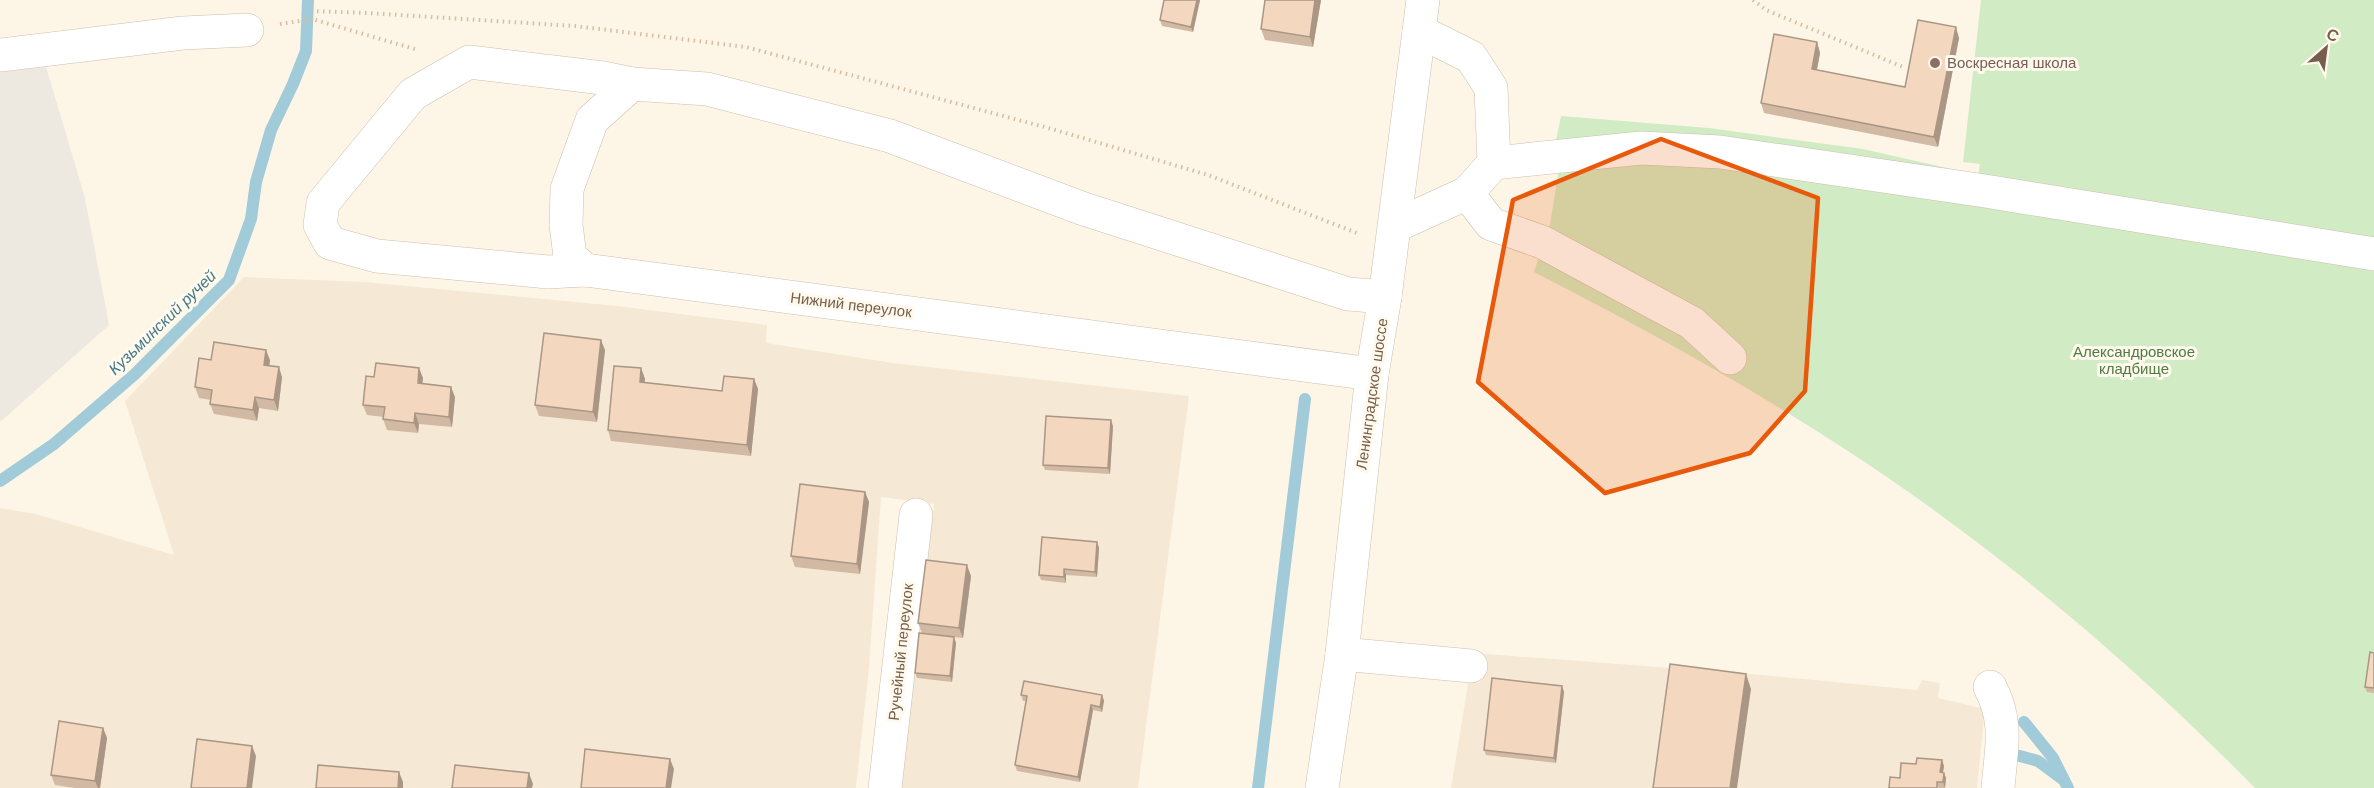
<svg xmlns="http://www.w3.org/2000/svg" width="2374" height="788" font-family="Helvetica,sans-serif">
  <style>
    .residential { fill: #f5e9d5 }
    .industrial { fill: #ede8e0 }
    .green { fill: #d1ebc5 }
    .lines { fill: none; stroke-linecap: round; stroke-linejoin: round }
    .stream { stroke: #a1cbd9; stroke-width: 12 }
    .minor-casing { stroke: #cfbeac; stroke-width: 34 }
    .path { stroke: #d8bba1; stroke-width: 4; stroke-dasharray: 1.5 4.5; stroke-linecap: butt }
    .minor { stroke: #fff; stroke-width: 33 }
    .wall { fill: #d1b9a3 }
    .shaded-wall { fill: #aa9685 }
    .building { fill: #f3d7be; stroke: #aa9685; stroke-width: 1.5 }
    .marked { fill: #e8590c; fill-opacity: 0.2; stroke: #e8590c; stroke-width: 4.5; stroke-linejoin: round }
    .education-dot { fill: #8d6e63; stroke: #fffaed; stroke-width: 2 }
    .labels { text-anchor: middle; stroke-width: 6; stroke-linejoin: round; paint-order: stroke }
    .education-label { font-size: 15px; fill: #785e54; stroke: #fffaed; text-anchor: start }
    .street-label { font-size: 15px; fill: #775e4a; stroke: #fffaed }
    .park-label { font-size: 15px; fill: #4e7d42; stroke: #fffaed }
    .water-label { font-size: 16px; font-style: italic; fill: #43798b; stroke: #fffaed }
  </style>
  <rect width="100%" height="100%" fill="#fdf6e7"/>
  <!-- residential -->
  <g class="residential">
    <path d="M 244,277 L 365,282 L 617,306 L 767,325 L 766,343 L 893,363 L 1189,396 L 1138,788 L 900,788 L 934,504 L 881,497 L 869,668 L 856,788 L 0,788 L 0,508 L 36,514 L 174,555 L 125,401 Z"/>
    <path d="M 1473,653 L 1763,675 L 1917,690 L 1922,680 L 1940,683 L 1938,698 L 1985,709 L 1977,788 L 1451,788 Z"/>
  </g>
  <!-- industrial -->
  <path class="industrial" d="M 46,67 L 85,198 L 109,325 L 0,422 L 0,72 Z"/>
  <!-- green -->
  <path class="green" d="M 1981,0 L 2374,0 L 2374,788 L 2255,788 C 2132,663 1995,547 1848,451 C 1747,385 1641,327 1534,272 L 1550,224 L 1559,169 L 1555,146 L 1561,116 L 1709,128 L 1863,149 L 1978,175 L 1980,164 L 1963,162 Z"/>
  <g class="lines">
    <!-- stream -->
    <g class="stream">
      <path d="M 0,481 L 54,444 L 135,374 L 229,280 L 251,219 L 256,182 L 271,130 L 293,84 L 306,51 L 308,0"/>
      <path d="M 2024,722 L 2053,758 L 2068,788"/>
      <path d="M 2020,756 L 2038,761 L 2061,778"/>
      <path d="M 1258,788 L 1305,399"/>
    </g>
    <!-- minor casing -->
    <g class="minor-casing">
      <g id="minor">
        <path d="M 1419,31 L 1471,57 L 1491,88 L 1494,163"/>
        <path d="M 0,55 L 183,33 L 247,30"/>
        <path d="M 1467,193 L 1491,224 L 1542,242 L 1692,323 L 1730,358"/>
        <path d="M 1395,226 L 1467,193 L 1494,163 L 1641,148 L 1720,152 L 1985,191 L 2374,254"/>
        <path d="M 585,270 L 570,256 L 566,225 L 567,189 L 592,120 L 632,84"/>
        <path d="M 1372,374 L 585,270 L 548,272 L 377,256 L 330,243 L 320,225 L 323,203 L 413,94 L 469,62 L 603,78 L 632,84 L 707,89 L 890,136 L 1081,208 L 1348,294 L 1385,297"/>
        <path d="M 1342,654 L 1471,666"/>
        <path d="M 1990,687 C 2009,723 2001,749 1998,788"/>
        <path d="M 885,788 L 916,515"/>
        <path d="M 1322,788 L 1342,654 L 1372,374 L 1385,297 L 1423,0"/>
      </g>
    </g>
    <!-- path -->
    <g class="path">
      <path d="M 1753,0 L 1766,10 L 1903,67"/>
      <path d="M 311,11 L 367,13 L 575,26 L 746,47 L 1052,129 L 1208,175 L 1357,233"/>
      <path d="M 280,24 L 312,19 L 418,50"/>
    </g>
    <!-- minor -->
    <use href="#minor" class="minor"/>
  </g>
  <!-- wall -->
  <g class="wall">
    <path d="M 1200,0 L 1193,32 L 1162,26 L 1160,20 Z"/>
    <path d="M 1265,0 L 1321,0 L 1313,47 L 1265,40 L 1261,29 Z"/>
    <path d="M 1959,38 L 1938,147 L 1764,113 L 1761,103 L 1817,42 L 1820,53 L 1817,70 L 1905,87 Z"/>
    <path d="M 605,350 L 597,422 L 539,416 L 535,405 Z"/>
    <path d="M 211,360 L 270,360 L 269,366 L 282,377 L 278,411 L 259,408 L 257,421 L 214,414 L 210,404 L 211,400 L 199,398 L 195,387 Z"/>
    <path d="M 641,368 L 645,379 L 644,382 L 722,391 L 754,379 L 758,389 L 751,456 L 611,441 L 608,430 Z"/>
    <path d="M 423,378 L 422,384 L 455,397 L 452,427 L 419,424 L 418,433 L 387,430 L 383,419 L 384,417 L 367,415 L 363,405 Z"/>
    <path d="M 1113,426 L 1110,474 L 1045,470 L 1043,465 Z"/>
    <path d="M 865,492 L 869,502 L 860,574 L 795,567 L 791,556 Z"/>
    <path d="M 1097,542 L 1099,548 L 1097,577 L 1066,575 L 1066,583 L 1041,580 L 1039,575 Z"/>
    <path d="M 971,576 L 963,638 L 954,637 L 956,643 L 952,682 L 917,678 L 915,673 L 922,633 L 918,623 Z"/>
    <path d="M 2374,653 L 2374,693 L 2367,692 L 2365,687 Z"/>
    <path d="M 1562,686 L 1564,692 L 1556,763 L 1486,755 L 1484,750 Z"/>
    <path d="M 1021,695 L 1102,695 L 1104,701 L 1102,712 L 1093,710 L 1080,782 L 1017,771 L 1015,765 L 1026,701 L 1023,701 Z"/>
    <path d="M 103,728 L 107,738 L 100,788 L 75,788 L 55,785 L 51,775 Z"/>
    <path d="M 1942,760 L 1944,766 L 1943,773 L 1944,773 L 1946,778 L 1945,788 L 1939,788 L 1916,764 Z"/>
  </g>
  <!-- shaded-wall -->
  <g class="shaded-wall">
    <path d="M 1197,0 L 1200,0 L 1193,32 L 1191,27 Z"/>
    <path d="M 1315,0 L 1321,0 L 1313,47 L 1310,37 Z"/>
    <path d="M 1956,27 L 1959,38 L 1938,147 L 1934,137 Z"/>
    <path d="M 1817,42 L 1820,53 L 1815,79 L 1812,69 Z"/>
    <path d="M 601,340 L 605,350 L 597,422 L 593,412 Z"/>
    <path d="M 266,350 L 270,360 L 268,375 L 264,365 Z"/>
    <path d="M 279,367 L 282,377 L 278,411 L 274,400 Z"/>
    <path d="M 419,368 L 423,378 L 421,394 L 418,383 Z"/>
    <path d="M 641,368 L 645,379 L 643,392 L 640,382 Z"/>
    <path d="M 754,379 L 758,389 L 751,456 L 747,445 Z"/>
    <path d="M 451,387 L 455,397 L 452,427 L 449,417 Z"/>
    <path d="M 255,397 L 259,408 L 257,421 L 253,410 Z"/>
    <path d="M 415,413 L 419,424 L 418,433 L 414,423 Z"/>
    <path d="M 1111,420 L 1113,426 L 1110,474 L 1108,468 Z"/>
    <path d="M 865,492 L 869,502 L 860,574 L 857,564 Z"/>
    <path d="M 1097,542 L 1099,548 L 1097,577 L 1095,572 Z"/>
    <path d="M 967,565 L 971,576 L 963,638 L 959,628 Z"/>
    <path d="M 1064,569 L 1066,575 L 1066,583 L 1064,577 Z"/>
    <path d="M 954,637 L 956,643 L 952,682 L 950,676 Z"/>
    <path d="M 1746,674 L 1751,689 L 1737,788 L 1730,788 Z"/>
    <path d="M 1562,686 L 1564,692 L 1556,763 L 1554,758 Z"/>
    <path d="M 1102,695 L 1104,701 L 1102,712 L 1100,707 Z"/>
    <path d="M 1091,705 L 1093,710 L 1080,782 L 1078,777 Z"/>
    <path d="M 103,728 L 107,738 L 100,788 L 98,788 L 95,781 Z"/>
    <path d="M 252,746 L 256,756 L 252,788 L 247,788 Z"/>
    <path d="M 670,759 L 674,769 L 671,788 L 666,788 Z"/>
    <path d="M 1942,760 L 1944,766 L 1942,778 L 1940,772 Z"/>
    <path d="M 399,772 L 403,782 L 403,788 L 398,788 Z"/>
    <path d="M 529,773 L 533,784 L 532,788 L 527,788 Z"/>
    <path d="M 1944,773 L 1946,778 L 1945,788 L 1943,782 Z"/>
  </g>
  <!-- building -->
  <g class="building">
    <path d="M 1164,0 L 1197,0 L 1191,27 L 1160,20 Z"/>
    <path d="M 1265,0 L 1315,0 L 1310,37 L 1261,29 Z"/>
    <path d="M 1918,20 L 1956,27 L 1934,137 L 1761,103 L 1774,34 L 1817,42 L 1812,69 L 1905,87 Z"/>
    <path d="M 544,333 L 601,340 L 593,412 L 535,405 Z"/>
    <path d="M 214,342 L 266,350 L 264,365 L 279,367 L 274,400 L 255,397 L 253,410 L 210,404 L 212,390 L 195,387 L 199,358 L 211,360 Z"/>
    <path d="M 376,363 L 419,368 L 418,383 L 451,387 L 449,417 L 415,413 L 414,423 L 383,419 L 385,407 L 363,405 L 366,376 L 374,377 Z"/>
    <path d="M 614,366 L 641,368 L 640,382 L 722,391 L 724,376 L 754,379 L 747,445 L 608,430 Z"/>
    <path d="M 1046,416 L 1111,420 L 1108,468 L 1043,465 Z"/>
    <path d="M 800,484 L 865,492 L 857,564 L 791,556 Z"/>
    <path d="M 1042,537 L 1097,542 L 1095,572 L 1064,569 L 1064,577 L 1039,575 Z"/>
    <path d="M 926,560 L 967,565 L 959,628 L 918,623 Z"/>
    <path d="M 919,633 L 954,637 L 950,676 L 915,673 Z"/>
    <path d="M 2370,652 L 2374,653 L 2374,688 L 2365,687 Z"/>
    <path d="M 1670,664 L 1746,674 L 1730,788 L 1653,788 Z"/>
    <path d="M 1492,678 L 1562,686 L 1554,758 L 1484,750 Z"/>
    <path d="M 1024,681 L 1102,695 L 1100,707 L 1091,705 L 1078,777 L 1015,765 L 1027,696 L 1021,695 Z"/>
    <path d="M 59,721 L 103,728 L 95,781 L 51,775 Z"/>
    <path d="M 197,739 L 252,746 L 247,788 L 191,788 Z"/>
    <path d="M 585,749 L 670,759 L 666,788 L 581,788 Z"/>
    <path d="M 1917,758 L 1942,760 L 1940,772 L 1944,773 L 1943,782 L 1937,782 L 1937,788 L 1889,788 L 1890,777 L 1900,778 L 1901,763 L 1916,764 Z"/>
    <path d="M 318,765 L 399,772 L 398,788 L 316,788 Z"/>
    <path d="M 455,765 L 529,773 L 527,788 L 452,788 Z"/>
  </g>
  <!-- marked area -->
  <path class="marked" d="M 1661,139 L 1818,198 L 1805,391 L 1750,453 L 1605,493 L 1478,382 L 1513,200 Z"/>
  <!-- markers -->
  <circle class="education-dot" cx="1935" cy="63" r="6"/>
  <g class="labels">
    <!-- education labels -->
    <g class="education-label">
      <text x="1947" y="68">Воскресная школа</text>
    </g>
    <!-- street labels -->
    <g class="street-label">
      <text transform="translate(851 305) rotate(7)" y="5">Нижний переулок</text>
      <text transform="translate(1372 394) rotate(-82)" y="5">Ленинградское шоссе</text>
      <text transform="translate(901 652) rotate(-84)" y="5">Ручейный переулок</text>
    </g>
    <!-- park labels -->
    <g class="park-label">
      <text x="2134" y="357">Александровское<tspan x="2134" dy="17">кладбище</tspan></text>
    </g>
    <!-- water labels -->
    <g class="water-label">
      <text transform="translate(162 322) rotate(-44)" y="6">Кузьминский ручей</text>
    </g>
  </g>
  <!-- north arrow -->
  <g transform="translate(2326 48) rotate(28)" stroke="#fffaed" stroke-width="4.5" paint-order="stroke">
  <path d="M0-4.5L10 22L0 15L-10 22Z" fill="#775e4a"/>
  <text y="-9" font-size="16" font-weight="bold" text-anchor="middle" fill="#775e4a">С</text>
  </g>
</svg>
